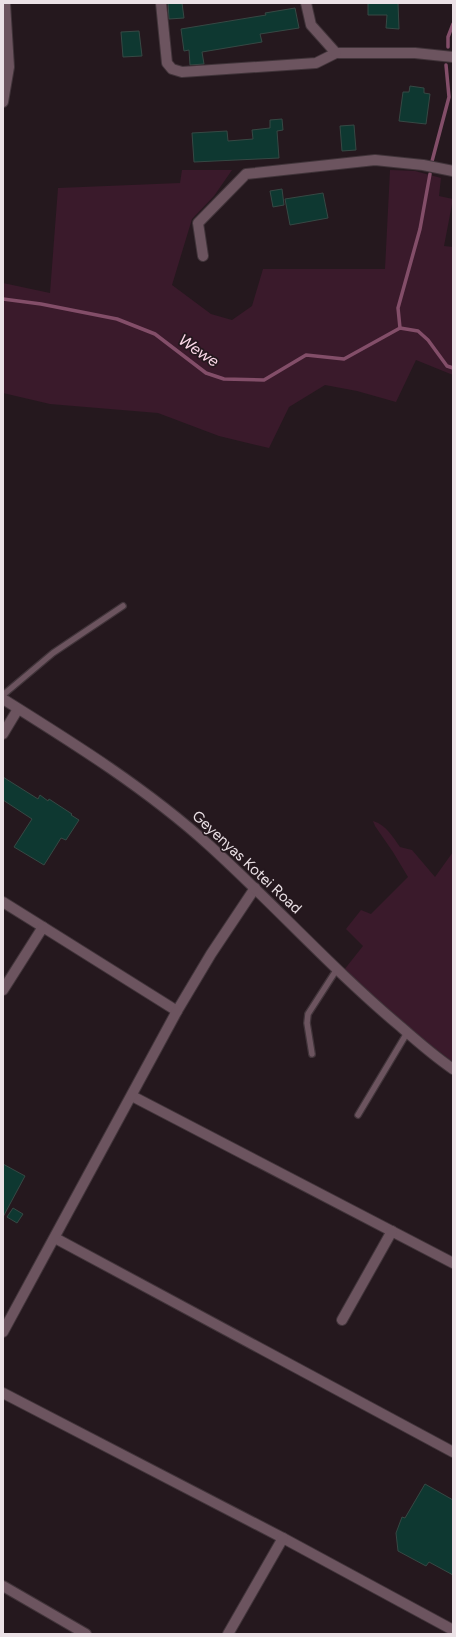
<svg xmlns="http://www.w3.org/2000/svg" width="456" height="1637" font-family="Figtree,sans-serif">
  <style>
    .green { fill: #3a1a2b }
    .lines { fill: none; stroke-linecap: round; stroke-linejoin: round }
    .stream { stroke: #834e69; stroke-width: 3.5 }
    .building { fill: #0e3831; stroke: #364844 }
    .service-casing { stroke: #41343a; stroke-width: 8 }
    .minor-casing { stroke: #41343a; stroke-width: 12 }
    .tertiary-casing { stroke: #41343a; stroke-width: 12 }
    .service { stroke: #6c545f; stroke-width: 5.5 }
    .minor { stroke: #6c545f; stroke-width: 10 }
    .tertiary { stroke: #6c545f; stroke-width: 10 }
    .labels { text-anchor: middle; stroke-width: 3.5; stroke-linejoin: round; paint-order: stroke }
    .street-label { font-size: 15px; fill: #ebe1e6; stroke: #25181e }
    .water-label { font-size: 16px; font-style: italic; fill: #fbd8e8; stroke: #25181e }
  </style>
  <rect width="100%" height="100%" fill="#25181e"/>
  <!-- green -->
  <g class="green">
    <path d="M 182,170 L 232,170 L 214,196 L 192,219 L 172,285 L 211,314 L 232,320 L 252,306 L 263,269 L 385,269 L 390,170 L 415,171 L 441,178 L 439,196 L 453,199 L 444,246 L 453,247 L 453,375 L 416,360 L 396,402 L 357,391 L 325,385 L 289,407 L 269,448 L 219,436 L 158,413 L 50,404 L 3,393 L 3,283 L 50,293 L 58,188 L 180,183 Z"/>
    <path d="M 373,821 C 386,825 393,837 400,847 L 412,850 L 435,877 L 453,852 L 453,1062 L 388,1012 L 344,970 L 363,946 L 346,929 L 361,910 L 371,914 L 408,877 L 393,852 L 375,826 Z"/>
  </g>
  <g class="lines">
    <!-- stream -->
    <g class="stream">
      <path d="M 448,47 L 448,37 L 453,24"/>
      <path d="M 431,165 L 449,97 L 446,65"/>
      <path d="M 3,299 L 41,304 L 117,319 L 155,334 L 206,373 L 224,379 L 264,380 L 306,355 L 344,359 L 400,328 L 418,331 L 428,340 L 447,366 L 453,368"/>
      <path d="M 400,328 L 398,308 L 420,229 L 430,174"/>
    </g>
  </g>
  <!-- building -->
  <g class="building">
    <path d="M 168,3 L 182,3 L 184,18 L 169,19 Z"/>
    <path d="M 368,3 L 398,3 L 399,29 L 386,28 L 387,15 L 368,15 Z"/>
    <path d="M 295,8 L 299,28 L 260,34 L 262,42 L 202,52 L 204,64 L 190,65 L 189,50 L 184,51 L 181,29 L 266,15 L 265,13 Z"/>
    <path d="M 139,31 L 142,56 L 123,57 L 121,32 Z"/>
    <path d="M 410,86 L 424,88 L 424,93 L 430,94 L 426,124 L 399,121 L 403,92 L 409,92 Z"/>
    <path d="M 282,119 L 283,130 L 277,131 L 279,158 L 194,162 L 192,133 L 227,131 L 228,141 L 253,139 L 252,130 L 270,128 L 270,120 Z"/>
    <path d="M 354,125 L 356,150 L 342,151 L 340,126 Z"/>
    <path d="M 282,189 L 284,205 L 273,207 L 270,191 Z"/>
    <path d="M 323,193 L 328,218 L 290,225 L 285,199 Z"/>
    <path d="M 3,777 L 38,799 L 40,795 L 48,801 L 49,799 L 72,814 L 71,815 L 79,820 L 66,840 L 61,838 L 44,865 L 14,847 L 32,819 L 3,800 Z"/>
    <path d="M 3,1164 L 25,1176 L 3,1217 Z"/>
    <path d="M 13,1208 L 23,1214 L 17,1223 L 7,1217 Z"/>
    <path d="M 425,1484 L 453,1500 L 453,1575 L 429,1562 L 426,1566 L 398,1551 L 396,1533 L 402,1517 L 405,1518 Z"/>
  </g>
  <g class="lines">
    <!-- service casing -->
    <g class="service-casing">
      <g id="service">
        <path d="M 3,695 L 53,653 L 123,606"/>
        <path d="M 312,1054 L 307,1023 L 308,1014 L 337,969"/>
        <path d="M 358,1115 L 407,1033"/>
      </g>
    </g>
    <!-- minor casing -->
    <g class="minor-casing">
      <g id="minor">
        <path d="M 161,3 L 167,63 L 172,69 L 182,72 L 316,63 L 336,53 L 415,53 L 453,57"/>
        <path d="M 306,3 L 311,25 L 336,53"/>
        <path d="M 3,102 L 9,67 L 5,3"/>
        <path d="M 203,256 L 198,223 L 246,174 L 375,160 L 423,165 L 453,171"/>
        <path d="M 3,734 L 18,709"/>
        <path d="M 3,902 L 43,927"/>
        <path d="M 3,990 L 43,927 L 177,1011"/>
        <path d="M 132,1096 L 453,1263"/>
        <path d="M 55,1238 L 453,1452"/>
        <path d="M 342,1320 L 392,1231"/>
        <path d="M 3,1332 L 177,1011 L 211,954 L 255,888"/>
        <path d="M 3,1393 L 283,1538 L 453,1630"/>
        <path d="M 3,1586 L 86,1634"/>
        <path d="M 228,1634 L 283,1538"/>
      </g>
    </g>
    <!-- tertiary casing -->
    <g class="tertiary-casing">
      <path id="tertiary" d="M 3,699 C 75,744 147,789 210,846 C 275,905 334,971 401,1027 C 418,1042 434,1056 453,1069"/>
    </g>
    <!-- service -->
    <use href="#service" class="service"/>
    <!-- minor -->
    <use href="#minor" class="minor"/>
    <!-- tertiary -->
    <use href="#tertiary" class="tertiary"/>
  </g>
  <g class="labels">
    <!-- street labels -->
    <g class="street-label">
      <text transform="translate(247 862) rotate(43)" y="5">Geyenyas Kotei Road</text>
    </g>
    <!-- water labels -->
    <g class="water-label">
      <text transform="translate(199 350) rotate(34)" y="6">Wewe</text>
    </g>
  </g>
  <!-- border -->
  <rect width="456" height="1637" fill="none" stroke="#ebe1e6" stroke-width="8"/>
</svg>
